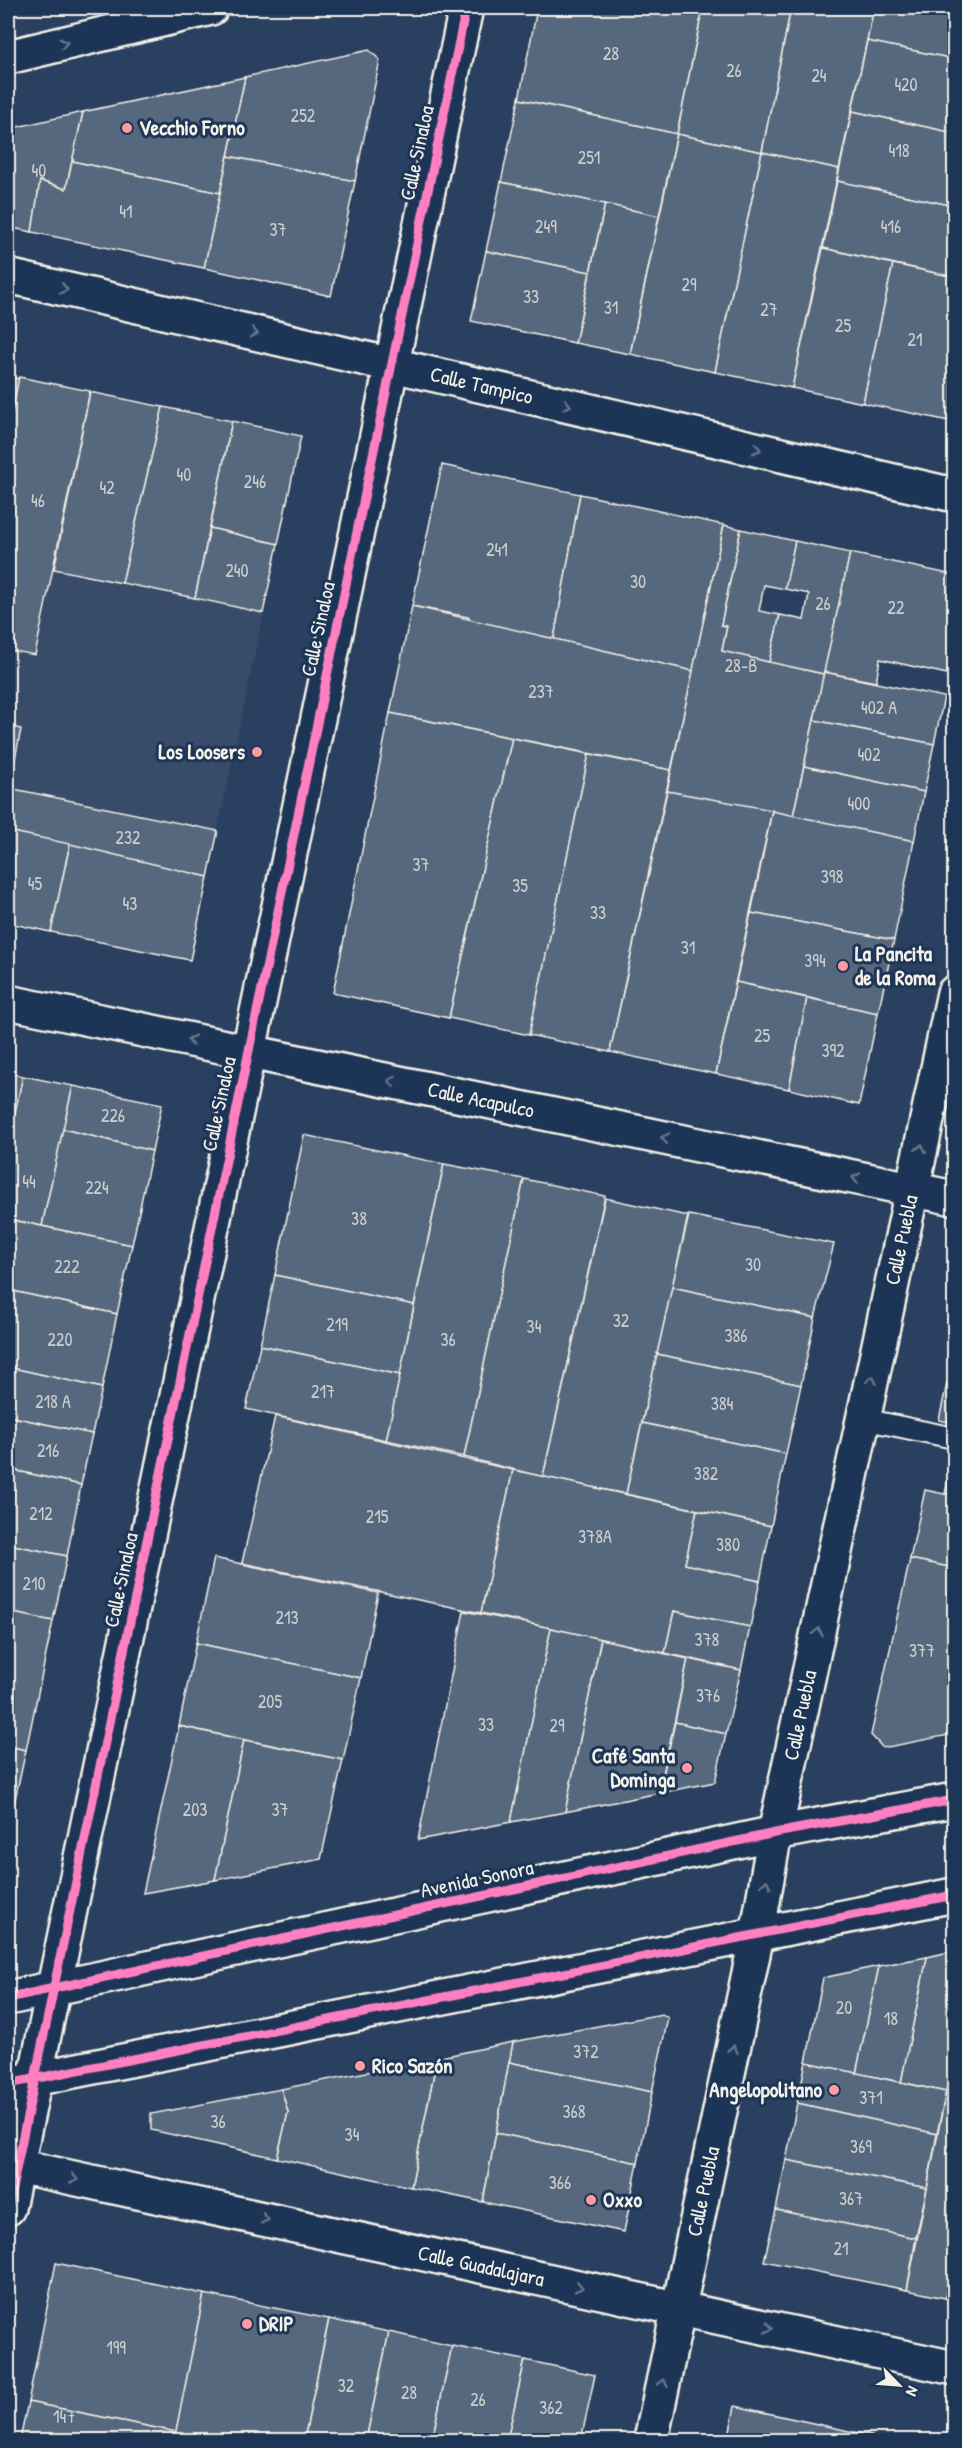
<svg xmlns="http://www.w3.org/2000/svg" width="962" height="2448" font-family="'Patrick Hand',sans-serif">
  <style>
    .built { fill: #374c69 }
    .building { fill: #56677d; stroke: #f4f1e8; stroke-width: 1.5 }
    .lines { fill: none; stroke-linecap: round; stroke-linejoin: round }
    .lane-casing { stroke: #f4f1e8; stroke-width: 24 }
    .street-casing { stroke: #f4f1e8; stroke-width: 38 }
    .secondary-casing { stroke: #f4f1e8; stroke-width: 38 }
    .lane { stroke: #1d3557; stroke-width: 20 }
    .street { stroke: #1d3557; stroke-width: 33 }
    .secondary { stroke: #1d3557; stroke-width: 33 }
    .cycleway-casing { stroke: #1d3557; stroke-width: 13 }
    .cycleway { stroke: #ff80c0; stroke-width: 9 }
    .oneway { stroke: #68778a }
    .poi-dot { fill: #ff9aa2; stroke: #1d3557; stroke-width: 2 }
    .labels { text-anchor: middle; stroke-width: 6; stroke-linejoin: round; paint-order: stroke }
    .number-label { font-size: 18px; fill: #cccecd }
    .poi-label { font-size: 21px; font-weight: bold; fill: #f4f1e8; stroke: #1d3557; text-anchor: start }
    .street-label { font-size: 21px; fill: #f4f1e8; stroke: #1d3557 }
  </style>
  <rect width="100%" height="100%" fill="#2a4060"/>
  <filter id="ink" filterUnits="userSpaceOnUse"><feTurbulence type="fractalNoise" baseFrequency=".0167" numOctaves="2"/><feDisplacementMap in="SourceGraphic" scale="12" xChannelSelector="R" yChannelSelector="G"/><feConvolveMatrix kernelMatrix="1 2 1 2 8 2 1 2 1" color-interpolation-filters="sRGB"/></filter>
  <g filter="url(#ink)">
    <!-- built -->
    <path class="built" d="M 8,375 L 301,436 L 190,960 L 8,923 Z"/>
    <!-- building -->
    <g class="building">
      <path d="M 545,8 L 703,8 L 677,134 L 519,99 L 537,9 Z"/>
      <path d="M 703,8 L 791,8 L 762,152 L 677,134 Z"/>
      <path d="M 791,8 L 874,8 L 839,169 L 762,152 Z"/>
      <path d="M 874,8 L 954,8 L 954,59 L 867,41 Z"/>
      <path d="M 867,41 L 954,59 L 954,133 L 852,111 Z"/>
      <path d="M 369,50 L 380,60 L 355,181 L 228,156 L 245,77 Z"/>
      <path d="M 245,77 L 220,193 L 72,161 L 83,112 Z"/>
      <path d="M 519,99 L 677,134 L 659,216 L 501,182 Z"/>
      <path d="M 852,111 L 954,133 L 954,206 L 837,181 Z"/>
      <path d="M 83,112 L 66,189 L 40,181 L 32,232 L 8,227 L 8,129 Z"/>
      <path d="M 677,134 L 762,152 L 715,372 L 630,354 Z"/>
      <path d="M 762,152 L 839,169 L 792,388 L 715,372 Z"/>
      <path d="M 228,156 L 355,181 L 331,296 L 204,268 Z"/>
      <path d="M 72,161 L 220,193 L 204,268 L 32,232 L 40,181 L 66,189 Z"/>
      <path d="M 837,181 L 954,206 L 954,277 L 823,248 Z"/>
      <path d="M 501,182 L 605,204 L 590,272 L 486,251 Z"/>
      <path d="M 605,204 L 659,216 L 630,354 L 575,343 Z"/>
      <path d="M 823,248 L 893,264 L 863,403 L 792,388 Z"/>
      <path d="M 486,251 L 590,272 L 575,343 L 471,321 Z"/>
      <path d="M 893,264 L 954,277 L 954,422 L 863,403 Z"/>
      <path d="M 8,376 L 19,379 L 8,433 Z"/>
      <path d="M 19,377 L 90,391 L 35,655 L 8,650 L 8,433 Z"/>
      <path d="M 90,392 L 163,407 L 122,583 L 54,569 Z"/>
      <path d="M 163,407 L 232,421 L 195,598 L 122,583 Z"/>
      <path d="M 232,421 L 301,436 L 278,544 L 210,528 Z"/>
      <path d="M 442,465 L 580,494 L 554,639 L 473,621 L 468,617 L 412,606 Z"/>
      <path d="M 580,494 L 724,525 L 693,671 L 554,639 Z"/>
      <path d="M 724,525 L 741,529 L 721,625 L 727,626 L 722,651 L 824,674 L 793,816 L 667,791 Z"/>
      <path d="M 210,528 L 278,544 L 263,613 L 195,598 Z"/>
      <path d="M 741,529 L 795,541 L 785,589 L 764,585 L 759,611 L 780,615 L 769,662 L 722,651 L 727,626 L 721,625 Z"/>
      <path d="M 795,541 L 850,553 L 824,674 L 769,662 L 780,615 L 804,620 L 809,594 L 785,589 Z"/>
      <path d="M 850,553 L 954,575 L 954,641 L 947,674 L 880,659 L 876,682 L 824,672 Z"/>
      <path d="M 412,606 L 693,671 L 671,770 L 390,713 Z"/>
      <path d="M 824,672 L 944,697 L 934,744 L 814,720 Z"/>
      <path d="M 390,713 L 512,738 L 449,1018 L 333,993 Z"/>
      <path d="M 814,720 L 934,744 L 924,792 L 804,766 Z"/>
      <path d="M 8,726 L 21,729 L 8,794 Z"/>
      <path d="M 512,738 L 589,754 L 529,1035 L 449,1018 Z"/>
      <path d="M 589,754 L 671,770 L 610,1052 L 529,1035 Z"/>
      <path d="M 804,766 L 924,792 L 914,841 L 793,816 Z"/>
      <path d="M 9,788 L 218,831 L 208,877 L 8,831 Z"/>
      <path d="M 667,791 L 772,810 L 716,1074 L 610,1052 Z"/>
      <path d="M 772,811 L 914,841 L 894,940 L 751,913 Z"/>
      <path d="M 8,831 L 70,844 L 51,932 L 8,923 Z"/>
      <path d="M 70,844 L 208,877 L 190,960 L 51,932 Z"/>
      <path d="M 751,913 L 894,940 L 878,1013 L 736,982 Z"/>
      <path d="M 736,982 L 807,998 L 789,1089 L 716,1074 Z"/>
      <path d="M 807,998 L 878,1013 L 859,1105 L 789,1089 Z"/>
      <path d="M 8,1073 L 23,1076 L 8,1145 Z"/>
      <path d="M 23,1076 L 73,1086 L 42,1226 L 8,1219 L 8,1145 Z"/>
      <path d="M 73,1086 L 162,1104 L 152,1151 L 63,1129 Z"/>
      <path d="M 63,1129 L 152,1151 L 132,1245 L 42,1226 Z"/>
      <path d="M 304,1135 L 444,1164 L 414,1305 L 275,1275 Z"/>
      <path d="M 444,1164 L 524,1179 L 464,1457 L 386,1440 Z"/>
      <path d="M 524,1179 L 605,1196 L 543,1477 L 464,1457 Z"/>
      <path d="M 605,1198 L 688,1216 L 626,1494 L 543,1477 Z"/>
      <path d="M 689,1215 L 834,1244 L 815,1318 L 672,1287 Z"/>
      <path d="M 8,1219 L 132,1245 L 117,1314 L 8,1290 Z"/>
      <path d="M 275,1275 L 414,1305 L 400,1375 L 260,1345 Z"/>
      <path d="M 672,1287 L 815,1318 L 801,1385 L 657,1354 Z"/>
      <path d="M 8,1290 L 117,1314 L 102,1388 L 8,1367 Z"/>
      <path d="M 260,1345 L 400,1375 L 386,1440 L 246,1409 Z"/>
      <path d="M 954,1351 L 954,1423 L 939,1420 Z"/>
      <path d="M 657,1354 L 801,1385 L 786,1454 L 642,1423 Z"/>
      <path d="M 8,1367 L 102,1388 L 92,1434 L 8,1416 Z"/>
      <path d="M 8,1416 L 92,1434 L 81,1485 L 8,1469 Z"/>
      <path d="M 275,1416 L 513,1470 L 481,1613 L 242,1563 Z"/>
      <path d="M 642,1423 L 786,1454 L 771,1526 L 626,1494 Z"/>
      <path d="M 954,1450 L 954,1496 L 945,1494 Z"/>
      <path d="M 8,1469 L 81,1485 L 67,1556 L 8,1544 Z"/>
      <path d="M 513,1470 L 697,1510 L 685,1564 L 760,1581 L 750,1627 L 674,1611 L 665,1653 L 481,1613 Z"/>
      <path d="M 925,1490 L 954,1496 L 954,1568 L 910,1559 Z"/>
      <path d="M 697,1510 L 771,1526 L 760,1581 L 685,1564 Z"/>
      <path d="M 8,1544 L 67,1556 L 53,1621 L 8,1612 Z"/>
      <path d="M 214,1558 L 378,1593 L 361,1678 L 196,1643 Z"/>
      <path d="M 910,1559 L 954,1568 L 954,1734 L 883,1748 L 871,1735 Z"/>
      <path d="M 464,1611 L 551,1628 L 511,1822 L 418,1840 Z"/>
      <path d="M 674,1611 L 750,1627 L 741,1670 L 665,1653 Z"/>
      <path d="M 8,1612 L 53,1621 L 26,1750 L 8,1746 Z"/>
      <path d="M 551,1628 L 601,1639 L 565,1812 L 511,1822 Z"/>
      <path d="M 601,1639 L 688,1659 L 659,1793 L 565,1812 Z"/>
      <path d="M 196,1643 L 361,1678 L 343,1760 L 179,1726 Z"/>
      <path d="M 688,1659 L 741,1670 L 726,1734 L 675,1722 Z"/>
      <path d="M 675,1722 L 726,1734 L 715,1782 L 659,1793 Z"/>
      <path d="M 179,1726 L 244,1740 L 215,1880 L 143,1893 Z"/>
      <path d="M 244,1740 L 343,1760 L 321,1859 L 215,1880 Z"/>
      <path d="M 8,1746 L 26,1750 L 14,1804 L 8,1803 Z"/>
      <path d="M 8,1803 L 14,1804 L 8,1838 Z"/>
      <path d="M 954,1951 L 954,2052 L 946,2092 L 901,2082 L 927,1957 Z"/>
      <path d="M 927,1957 L 901,2082 L 856,2073 L 879,1966 Z"/>
      <path d="M 879,1966 L 856,2073 L 806,2062 L 823,1978 Z"/>
      <path d="M 662,2014 L 668,2018 L 652,2092 L 509,2062 L 513,2042 Z"/>
      <path d="M 513,2042 L 483,2202 L 411,2187 L 437,2058 Z"/>
      <path d="M 954,2052 L 954,2095 L 946,2092 Z"/>
      <path d="M 437,2058 L 411,2187 L 277,2158 L 288,2112 L 281,2089 Z"/>
      <path d="M 509,2062 L 652,2092 L 638,2163 L 496,2133 Z"/>
      <path d="M 806,2062 L 946,2092 L 937,2134 L 797,2103 Z"/>
      <path d="M 281,2089 L 288,2112 L 277,2158 L 151,2130 L 151,2114 Z"/>
      <path d="M 946,2092 L 954,2095 L 954,2255 L 945,2298 L 907,2290 Z"/>
      <path d="M 797,2103 L 937,2134 L 927,2188 L 786,2160 Z"/>
      <path d="M 496,2133 L 638,2163 L 624,2232 L 483,2202 Z"/>
      <path d="M 786,2160 L 927,2188 L 916,2238 L 776,2210 Z"/>
      <path d="M 776,2210 L 916,2238 L 907,2290 L 764,2261 Z"/>
      <path d="M 954,2255 L 954,2300 L 945,2298 Z"/>
      <path d="M 56,2263 L 204,2294 L 176,2432 L 28,2402 Z"/>
      <path d="M 204,2294 L 329,2319 L 304,2440 L 174,2440 Z"/>
      <path d="M 329,2319 L 389,2332 L 366,2440 L 304,2440 Z"/>
      <path d="M 389,2332 L 452,2346 L 432,2440 L 366,2440 Z"/>
      <path d="M 452,2346 L 525,2360 L 507,2440 L 432,2440 Z"/>
      <path d="M 525,2360 L 595,2375 L 581,2440 L 507,2440 Z"/>
      <path d="M 28,2402 L 176,2432 L 174,2440 L 20,2440 Z"/>
      <path d="M 735,2406 L 872,2436 L 871,2440 L 728,2440 Z"/>
    </g>
    <g class="lines">
      <!-- lane casing -->
      <g class="lane-casing">
        <path id="lane" d="M 863,1419 L 954,1438"/>
      </g>
      <!-- street casing -->
      <g class="street-casing">
        <g id="street">
          <path id="s1" d="M 8,276 L 954,495"/>
          <path id="s2" d="M 8,1002 L 954,1198"/>
          <path id="s3" d="M 8,2164 L 954,2368"/>
          <path d="M 8,2208 L 466,8"/>
          <path id="s4" d="M 651,2440 L 757,1935 L 775,1833 L 954,993"/>
        </g>
      </g>
      <!-- secondary casing -->
      <g class="secondary-casing">
        <g id="secondary">
          <path d="M 8,57 L 211,8"/>
          <path d="M 8,1998 L 775,1833 L 954,1800"/>
          <path d="M 8,2084 L 954,1895"/>
        </g>
      </g>
      <!-- lane -->
      <use href="#lane" class="lane"/>
      <!-- street -->
      <use href="#street" class="street"/>
      <!-- secondary -->
      <use href="#secondary" class="secondary"/>
      <!-- cycleway casing -->
      <g class="cycleway-casing">
        <g id="cycleway">
          <path d="M 8,1998 L 775,1833 L 954,1800"/>
          <path d="M 8,2084 L 954,1895"/>
          <path d="M 8,2208 L 466,8"/>
        </g>
      </g>
      <!-- cycleway -->
      <use href="#cycleway" class="cycleway"/>
    </g>
    <!-- one-way arrows -->
    <defs><path id="oneway-chevron" d="M-2-3.5L2.5 0L-2 3.5" fill="none" stroke-width="1.6" stroke-linecap="round" stroke-linejoin="round" transform="scale(1.5)"/></defs>
    <g class="oneway">
      <use href="#oneway-chevron" transform="translate(64 43) rotate(-14)"/>
      <use href="#oneway-chevron" transform="translate(64 289) rotate(13)"/>
      <use href="#oneway-chevron" transform="translate(254 333) rotate(13)"/>
      <use href="#oneway-chevron" transform="translate(567 405) rotate(13)"/>
      <use href="#oneway-chevron" transform="translate(757 449) rotate(13)"/>
      <use href="#oneway-chevron" transform="translate(191 1040) rotate(-168)"/>
      <use href="#oneway-chevron" transform="translate(392 1081) rotate(-168)"/>
      <use href="#oneway-chevron" transform="translate(665 1138) rotate(-168)"/>
      <use href="#oneway-chevron" transform="translate(921 1148) rotate(-78)"/>
      <use href="#oneway-chevron" transform="translate(856 1178) rotate(-168)"/>
      <use href="#oneway-chevron" transform="translate(872 1380) rotate(-78)"/>
      <use href="#oneway-chevron" transform="translate(818 1632) rotate(-78)"/>
      <use href="#oneway-chevron" transform="translate(766 1884) rotate(-80)"/>
      <use href="#oneway-chevron" transform="translate(733 2049) rotate(-78)"/>
      <use href="#oneway-chevron" transform="translate(74 2179) rotate(12)"/>
      <use href="#oneway-chevron" transform="translate(265 2219) rotate(12)"/>
      <use href="#oneway-chevron" transform="translate(579 2287) rotate(12)"/>
      <use href="#oneway-chevron" transform="translate(769 2328) rotate(12)"/>
      <use href="#oneway-chevron" transform="translate(663 2383) rotate(-78)"/>
    </g>
  </g>
  <!-- markers -->
  <g class="poi-dot">
    <circle cx="127" cy="128" r="6"/>
    <circle cx="257" cy="752" r="6"/>
    <circle cx="843" cy="966" r="6"/>
    <circle cx="687" cy="1768" r="6"/>
    <circle cx="360" cy="2066" r="6"/>
    <circle cx="834" cy="2090" r="6"/>
    <circle cx="591" cy="2200" r="6"/>
    <circle cx="247" cy="2324" r="6"/>
  </g>
  <g class="labels">
    <!-- number labels -->
    <g class="number-label">
      <text x="611" y="60">28</text>
      <text x="734" y="77">26</text>
      <text x="819" y="82">24</text>
      <text x="906" y="91">420</text>
      <text x="303" y="122">252</text>
      <text x="899" y="157">418</text>
      <text x="589" y="164">251</text>
      <text x="39" y="177">40</text>
      <text x="126" y="218">41</text>
      <text x="546" y="233">249</text>
      <text x="891" y="233">416</text>
      <text x="278" y="236">37</text>
      <text x="689" y="291">29</text>
      <text x="531" y="303">33</text>
      <text x="611" y="314">31</text>
      <text x="769" y="316">27</text>
      <text x="843" y="332">25</text>
      <text x="915" y="346">21</text>
      <text x="184" y="481">40</text>
      <text x="255" y="488">246</text>
      <text x="107" y="494">42</text>
      <text x="38" y="507">46</text>
      <text x="497" y="556">241</text>
      <text x="237" y="577">240</text>
      <text x="638" y="588">30</text>
      <text x="823" y="610">26</text>
      <text x="896" y="614">22</text>
      <text x="741" y="672">28-B</text>
      <text x="541" y="698">237</text>
      <text x="879" y="714">402 A</text>
      <text x="869" y="761">402</text>
      <text x="859" y="810">400</text>
      <text x="128" y="844">232</text>
      <text x="421" y="871">37</text>
      <text x="832" y="883">398</text>
      <text x="35" y="890">45</text>
      <text x="520" y="892">35</text>
      <text x="130" y="910">43</text>
      <text x="598" y="919">33</text>
      <text x="688" y="954">31</text>
      <text x="815" y="967">394</text>
      <text x="762" y="1042">25</text>
      <text x="833" y="1057">392</text>
      <text x="113" y="1122">226</text>
      <text x="29" y="1188">44</text>
      <text x="97" y="1194">224</text>
      <text x="359" y="1225">38</text>
      <text x="753" y="1271">30</text>
      <text x="67" y="1273">222</text>
      <text x="621" y="1327">32</text>
      <text x="337" y="1331">219</text>
      <text x="534" y="1333">34</text>
      <text x="736" y="1342">386</text>
      <text x="60" y="1346">220</text>
      <text x="448" y="1346">36</text>
      <text x="323" y="1398">217</text>
      <text x="53" y="1408">218 A</text>
      <text x="722" y="1410">384</text>
      <text x="48" y="1457">216</text>
      <text x="706" y="1480">382</text>
      <text x="41" y="1520">212</text>
      <text x="377" y="1523">215</text>
      <text x="595" y="1543">378A</text>
      <text x="728" y="1551">380</text>
      <text x="34" y="1590">210</text>
      <text x="287" y="1624">213</text>
      <text x="707" y="1646">378</text>
      <text x="922" y="1657">377</text>
      <text x="708" y="1702">376</text>
      <text x="270" y="1708">205</text>
      <text x="486" y="1731">33</text>
      <text x="557" y="1732">29</text>
      <text x="195" y="1816">203</text>
      <text x="280" y="1816">37</text>
      <text x="844" y="2014">20</text>
      <text x="891" y="2025">18</text>
      <text x="586" y="2058">372</text>
      <text x="871" y="2104">371</text>
      <text x="574" y="2118">368</text>
      <text x="218" y="2128">36</text>
      <text x="352" y="2141">34</text>
      <text x="861" y="2153">369</text>
      <text x="560" y="2189">366</text>
      <text x="851" y="2205">367</text>
      <text x="841" y="2255">21</text>
      <text x="116" y="2354">199</text>
      <text x="346" y="2392">32</text>
      <text x="409" y="2399">28</text>
      <text x="478" y="2406">26</text>
      <text x="551" y="2414">362</text>
      <text x="64" y="2423">147</text>
    </g>
    <!-- poi labels -->
    <g class="poi-label">
      <text x="139" y="135">Vecchio Forno</text>
      <text x="245" y="759" text-anchor="end">Los Loosers</text>
      <text x="855" y="961">La Pancita<tspan x="855" dy="24">de la Roma</tspan></text>
      <text x="675" y="1763" text-anchor="end">Café Santa<tspan x="675" dy="24">Dominga</tspan></text>
      <text x="372" y="2073">Rico Sazón</text>
      <text x="822" y="2097" text-anchor="end">Angelopolitano</text>
      <text x="603" y="2207">Oxxo</text>
      <text x="259" y="2331">DRIP</text>
    </g>
    <!-- street labels -->
    <g class="street-label">
      <text transform="translate(417 153) rotate(-78)" y="7">Calle Sinaloa</text>
      <text dy="7" stroke="none"><textPath href="#s1" startOffset="486">Calle Tampico</textPath></text>
      <text transform="translate(318 629) rotate(-78)" y="7">Calle Sinaloa</text>
      <text dy="7" stroke="none"><textPath href="#s2" startOffset="483">Calle Acapulco</textPath></text>
      <text transform="translate(219 1104) rotate(-78)" y="7">Calle Sinaloa</text>
      <text dy="7" stroke="none"><textPath href="#s4" startOffset="1226">Calle Puebla</textPath></text>
      <text transform="translate(121 1580) rotate(-78)" y="7">Calle Sinaloa</text>
      <text dy="7" stroke="none"><textPath href="#s4" startOffset="740">Calle Puebla</textPath></text>
      <text transform="translate(477 1879) rotate(-12)" y="7">Avenida Sonora</text>
      <text dy="7" stroke="none"><textPath href="#s4" startOffset="254">Calle Puebla</textPath></text>
      <text dy="7" stroke="none"><textPath href="#s3" startOffset="484">Calle Guadalajara</textPath></text>
    </g>
  </g>
  <!-- margin -->
  <rect width="962" height="2448" fill="none" stroke="#1d3557" stroke-width="30"/>
  <rect x="15" y="15" width="932" height="2418" fill="none" stroke="#f4f1e8" stroke-width="2" filter="url(#ink)"/>
  <!-- north arrow -->
  <g transform="translate(899 2385) rotate(115)" stroke="#1d3557" stroke-width="4.5" paint-order="stroke">
  <path d="M0-4.5L10 22L0 15L-10 22Z" fill="#f4f1e8"/>
  <text y="-9" font-size="16" font-weight="bold" text-anchor="middle" fill="#f4f1e8">N</text>
  </g>
</svg>
